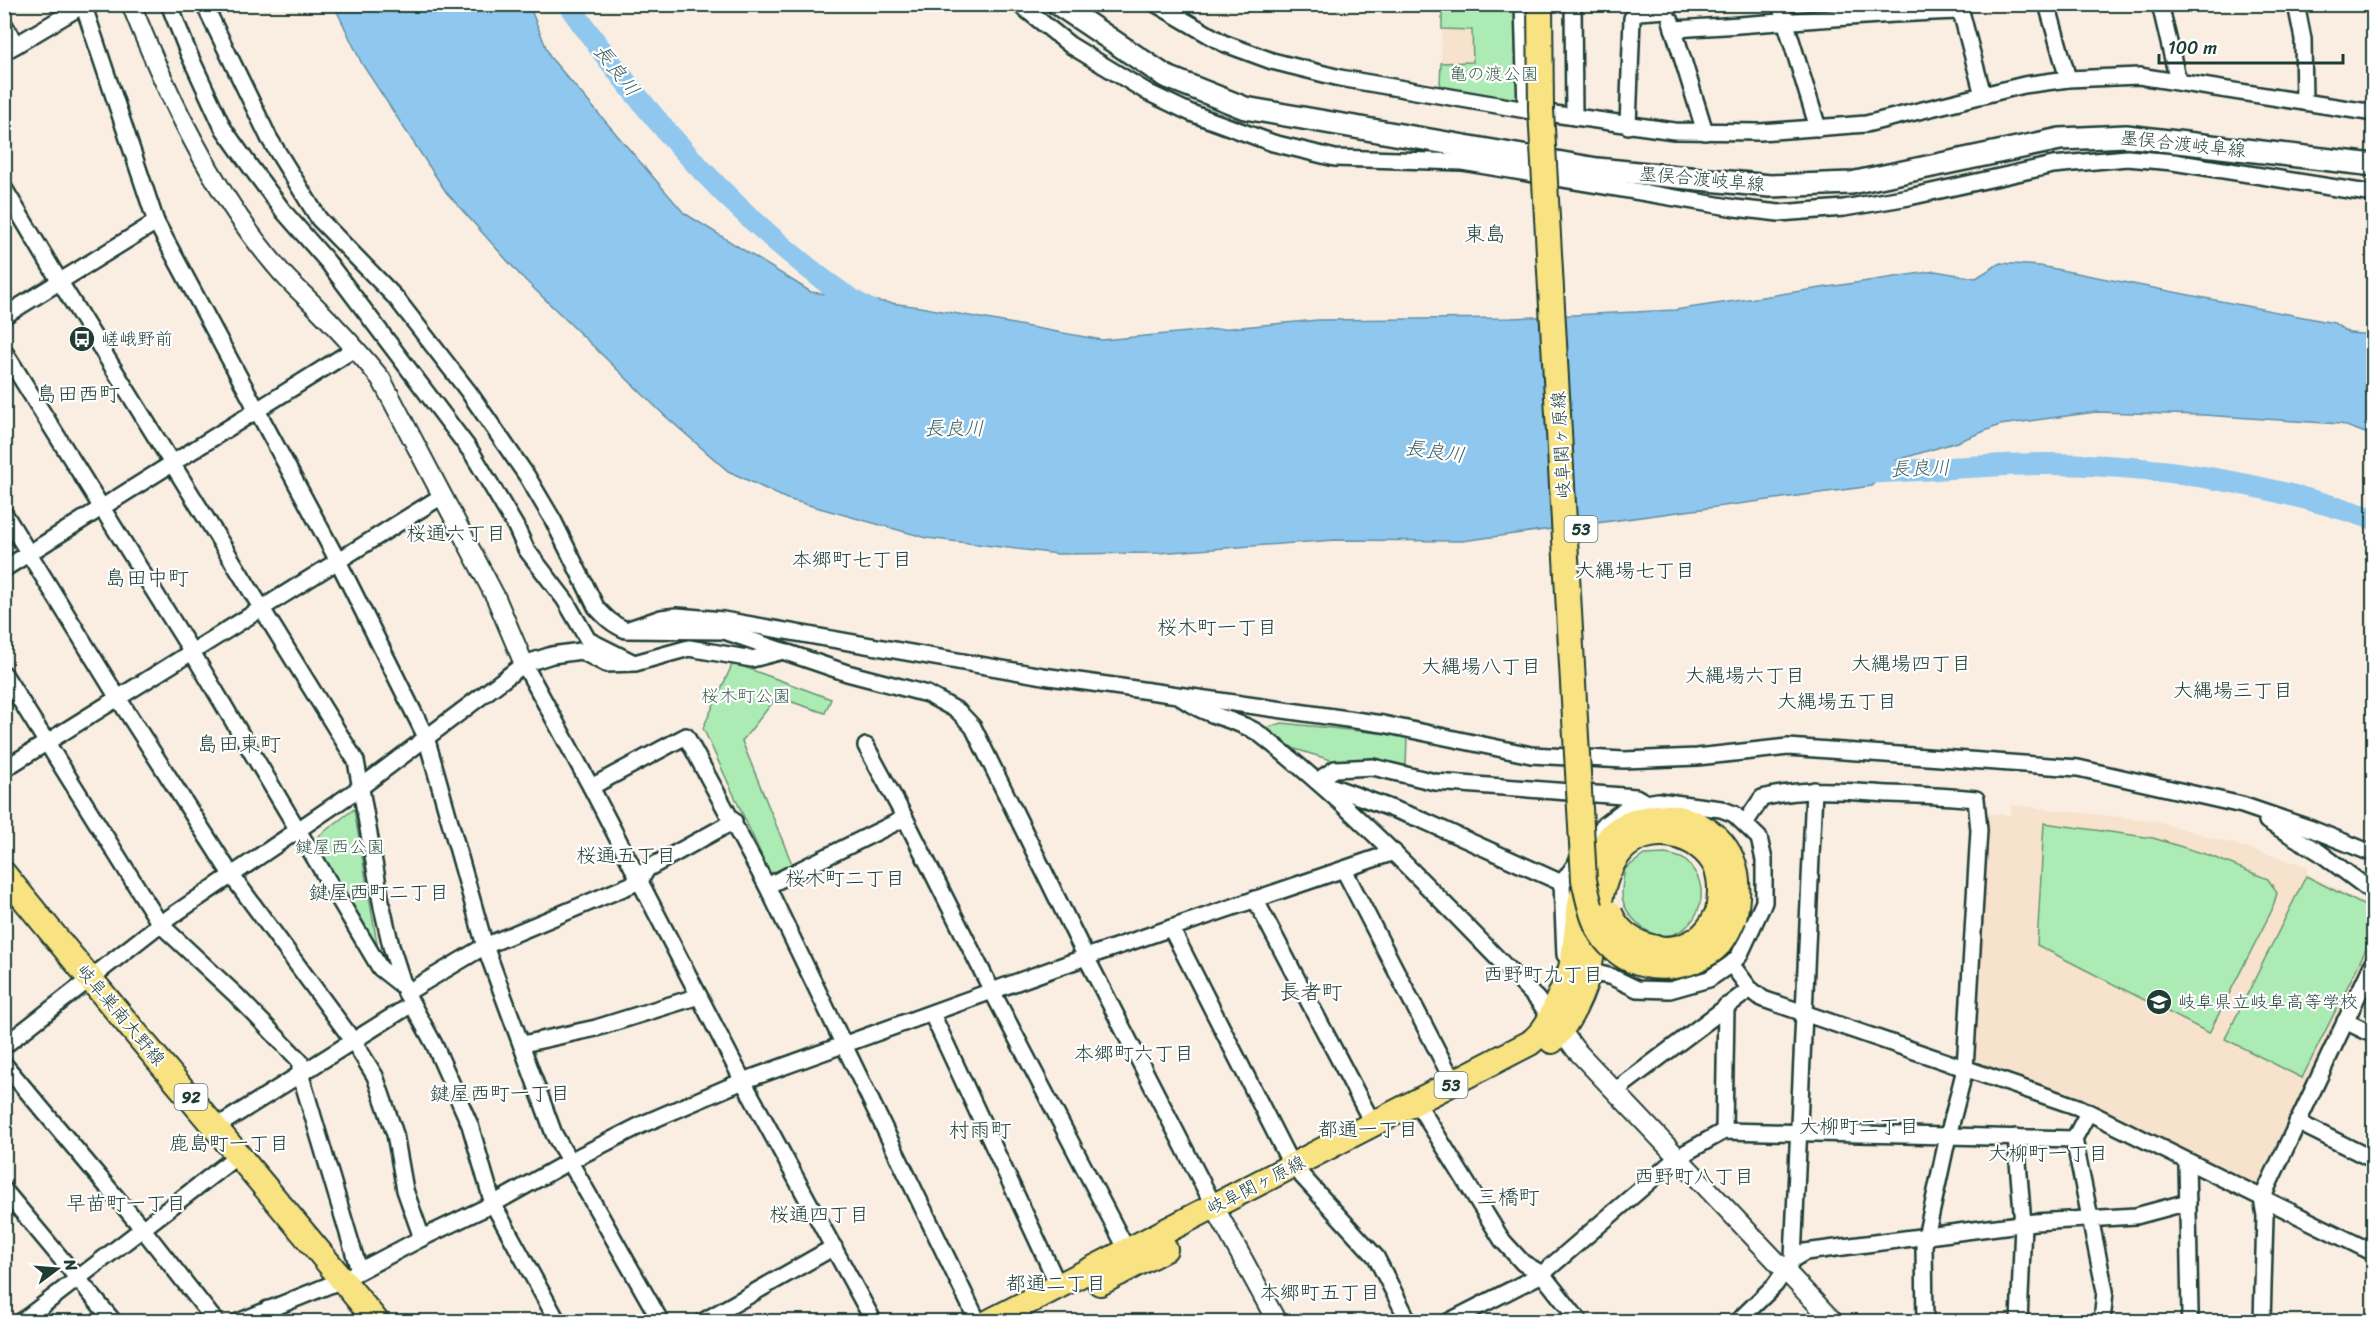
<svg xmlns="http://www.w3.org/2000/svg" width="2378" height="1326" font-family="Sriracha,'Klee One',sans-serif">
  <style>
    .built { fill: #f6e2cd }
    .green { fill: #acecb4; stroke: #669474; stroke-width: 1.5 }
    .water { fill: #8fc7ee; stroke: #6290a4; stroke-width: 1.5 }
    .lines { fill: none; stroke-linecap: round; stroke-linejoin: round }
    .river { stroke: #8fc7ee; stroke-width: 22 }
    .minor-casing { stroke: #1f3d34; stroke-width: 20 }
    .tertiary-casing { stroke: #1f3d34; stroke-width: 22 }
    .secondary-casing { stroke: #1f3d34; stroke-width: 26 }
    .primary-casing { stroke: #1f3d34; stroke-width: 28 }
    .minor { stroke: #fff; stroke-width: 15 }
    .tertiary { stroke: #fff; stroke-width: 18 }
    .secondary { stroke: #fff; stroke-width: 21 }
    .primary { stroke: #f8e281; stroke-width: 24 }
    .primary-bridge-casing { stroke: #1f3d34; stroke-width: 28; stroke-linecap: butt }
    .primary-bridge { stroke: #f8e281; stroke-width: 24 }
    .labels { text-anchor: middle; stroke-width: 4.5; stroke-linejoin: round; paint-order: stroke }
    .shield { fill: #fff; stroke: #627771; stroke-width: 1.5 }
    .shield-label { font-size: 16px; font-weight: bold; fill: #1f3d34 }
    .park-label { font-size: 18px; fill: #3b604e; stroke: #fff }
    .street-label { font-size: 18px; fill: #1f3d34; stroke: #fff }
    .poi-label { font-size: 18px; fill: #1f3d34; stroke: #fff; text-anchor: start }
    .water-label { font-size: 20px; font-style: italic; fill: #3b6062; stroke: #fff }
    .neighbourhood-label { font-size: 20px; fill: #1f3d34; stroke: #fff }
    .quarter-label { font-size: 21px; fill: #1f3d34; stroke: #fff }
  </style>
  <rect width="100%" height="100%" fill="#faeee2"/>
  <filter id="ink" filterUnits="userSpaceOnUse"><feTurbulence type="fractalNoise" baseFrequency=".0167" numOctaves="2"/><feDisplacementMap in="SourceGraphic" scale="12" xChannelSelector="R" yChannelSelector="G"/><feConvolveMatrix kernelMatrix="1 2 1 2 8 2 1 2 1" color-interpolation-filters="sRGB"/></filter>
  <g filter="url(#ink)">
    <!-- built -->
    <g class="built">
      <path d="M 1442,29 L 1472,30 L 1473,63 L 1441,63 Z"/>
      <path d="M 2012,805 L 2156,821 L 2307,866 L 2307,873 L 2373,908 L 2373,944 L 2259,1186 L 2080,1101 L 1973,1065 L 1982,813 L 2011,815 Z"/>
    </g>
    <!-- green -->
    <g class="green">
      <path d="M 1442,5 L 1516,5 L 1517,98 L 1513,101 L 1445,91 L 1440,83 L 1441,63 L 1473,62 L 1472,30 L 1442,29 Z"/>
      <path d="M 733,663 L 831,699 L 825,713 L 777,697 L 742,741 L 792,864 L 772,878 L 703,728 Z"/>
      <path d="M 1282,723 L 1407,736 L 1406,766 L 1347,765 L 1295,749 L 1263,729 Z"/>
      <path d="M 354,809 L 380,961 L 312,841 Z"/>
      <path d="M 2044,823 L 2153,838 L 2208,855 L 2268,879 L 2277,893 L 2272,910 L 2209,1033 L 2037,945 Z"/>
      <path d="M 1665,854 C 1671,855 1677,856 1683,859 C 1687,861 1689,865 1692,868 C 1721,904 1676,960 1638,924 C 1619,905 1620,894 1625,869 L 1644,855 Z"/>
      <path d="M 2306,876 L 2373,910 L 2374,933 L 2302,1078 L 2225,1039 Z"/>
    </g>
    <!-- water -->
    <path class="water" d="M 334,5 L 529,5 L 550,57 L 684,213 L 811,292 L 920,307 L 1102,340 L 1318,320 L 1511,318 L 1675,310 L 1935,271 L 1976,278 L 2000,263 L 2040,266 L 2334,323 L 2349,333 L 2373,335 L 2373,436 L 2341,424 L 2203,415 L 2096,412 L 2000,425 L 1957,442 L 1887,463 L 1872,486 L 1462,541 L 1335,540 L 1158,553 L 1058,554 L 927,538 L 787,499 L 728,471 L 664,415 L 521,276 L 446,192 L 362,64 Z"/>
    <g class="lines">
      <!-- river -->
      <g class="river">
        <path d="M 568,4 C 632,95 703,181 789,252 C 816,274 843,297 874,312"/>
        <path d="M 1850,473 C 1916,472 1981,464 2046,464 C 2158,464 2268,484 2374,519"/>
      </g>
      <!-- minor casing -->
      <g class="minor-casing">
        <g id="minor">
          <path d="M 83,4 L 156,222 L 338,561 L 426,737 L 485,946 L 554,1134 L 661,1322"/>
          <path d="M 169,4 L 188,52 L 223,128 L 252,169 L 284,212 L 327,261 L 472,453 L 516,527 L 526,549 L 565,600 L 588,640 L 632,662"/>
          <path d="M 204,4 L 269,138 L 319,219 L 396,298 L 468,391 L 527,476 L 553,520 L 596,607 C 605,617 613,625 626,630 L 724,631 L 847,673 L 927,694 L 958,711 L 973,727 L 1086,957 L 1214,1206"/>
          <path d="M 1019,4 L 1070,45 L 1149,93 L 1191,113 L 1273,143 L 1335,158 L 1462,162 L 1735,208 L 1779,213 L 1844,208 L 1909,197 L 2053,165 L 2127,158 L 2173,162 L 2374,194"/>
          <path d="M 1156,4 L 1223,43 L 1272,61 L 1340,78 L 1526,110 L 1674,131 L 1760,132 L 1866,124 L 2024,85 L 2068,79 L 2139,76 L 2374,113"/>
          <path d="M 1523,4 L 1526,110"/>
          <path d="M 1573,4 L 1574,117"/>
          <path d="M 1780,4 L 1818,128"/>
          <path d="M 1959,4 L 1983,95"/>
          <path d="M 2047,4 L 2068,79"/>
          <path d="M 2160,4 L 2178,81"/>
          <path d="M 2296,4 L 2303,39 L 2304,102"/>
          <path d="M 1671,21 L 1705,132"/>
          <path d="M 4,24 L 16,45"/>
          <path d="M 1673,29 C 1769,24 1864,14 1960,11"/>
          <path d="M 4,52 L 85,4"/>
          <path d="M 1628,126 L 1632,18 L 1638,12 L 1668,10"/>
          <path d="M 4,188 L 60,282 L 356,761 L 382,907 L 391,946 L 406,993 L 434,1044 L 470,1125 L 493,1204 L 558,1322"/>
          <path d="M 4,316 L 156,222"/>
          <path d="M 4,351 L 192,652 L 380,968 L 404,987"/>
          <path d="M 4,513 L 118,698 L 232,876 L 354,1042 L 375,1076 L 395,1134 L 405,1190 L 422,1238"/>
          <path d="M 4,569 L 356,348"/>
          <path d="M 626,630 L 661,618 L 677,616 L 723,620 L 1043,676 L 1383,724 L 1531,755 L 1624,760 L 1697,757 L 1788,747 L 2078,768 L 2242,805 L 2309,828 L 2374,854"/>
          <path d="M 524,664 L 591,787 L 743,1081 L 874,1322"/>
          <path d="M 4,674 L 160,924 L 236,995 L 300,1061 L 300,1073 L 359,1270"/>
          <path d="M 1183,699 C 1207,717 1241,720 1261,735 C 1362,814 1448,908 1537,999 L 1551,1018"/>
          <path d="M 866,746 L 905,818 L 992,991 L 1127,1250"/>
          <path d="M 4,769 L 442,496"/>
          <path d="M 1317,781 L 1420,819 L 1562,883 L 1604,825 L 1628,807 L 1646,803 L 1658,801 L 1721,809 L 1734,814 L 1759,838 L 1764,860 L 1764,902 L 1739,956 L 1731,964 L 1709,979 L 1670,990 L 1637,989 L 1612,977 L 1600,974 L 1585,980"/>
          <path d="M 1317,781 L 1335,769 L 1373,767 L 1435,782 L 1636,797 L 1643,801"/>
          <path d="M 591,787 L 686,736 L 767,886 L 978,1322"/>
          <path d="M 2267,821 L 2319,852 L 2374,893"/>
          <path d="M 1344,870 L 1454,1083"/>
          <path d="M 1562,883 L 1565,955"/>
          <path d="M 767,886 L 905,818"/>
          <path d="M 1255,899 L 1373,1124"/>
          <path d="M 1171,928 L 1292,1166"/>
          <path d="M 1731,964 L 1750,989 L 1763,999 L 2078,1107 L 2374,1253"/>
          <path d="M 406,993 L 485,946 L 640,881 L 647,869 L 734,821"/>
          <path d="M 932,1014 L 1059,1287"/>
          <path d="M 2345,1021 L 2374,1035"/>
          <path d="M 523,1044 L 596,1028 L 699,996"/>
          <path d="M 4,1046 L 160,924 L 361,787 L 524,664 L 552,655 L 581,651 L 606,664 L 635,663 L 689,648 L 752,659 L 783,651"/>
          <path d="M 4,1064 L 142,1228 L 216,1322"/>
          <path d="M 1615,1091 L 1750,989"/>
          <path d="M 1417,1103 L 1502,1240 L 1523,1263 L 1542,1274 L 1580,1322"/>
          <path d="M 2088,1113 L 2074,1139 L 2105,1291 L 2102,1322"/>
          <path d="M 2297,1122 L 2374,1160"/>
          <path d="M 218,1129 L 224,1122 L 412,1004"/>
          <path d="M 1724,1131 L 1726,1006"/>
          <path d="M 2016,1137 L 2023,1224 L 2019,1322"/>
          <path d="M 2187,1162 L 2190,1312 L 2189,1322"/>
          <path d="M 1302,1176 L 1376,1257 L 1409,1322"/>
          <path d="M 4,1190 L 114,1322"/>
          <path d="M 1793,1259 L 1814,790"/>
          <path d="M 268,1309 L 279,1322"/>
          <path d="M 21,1322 L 228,1163"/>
          <path d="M 238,1322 L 342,1280 L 422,1238 L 493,1204 L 568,1162 L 643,1124 L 743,1081 L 1086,957 L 1394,852"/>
          <path d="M 702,1322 L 834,1247"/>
          <path d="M 1448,1322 L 1542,1274 L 1678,1157 L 1724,1131 L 1948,1136 L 1965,1069 L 1979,830 L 1976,799 C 1947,796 1917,795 1888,794 C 1844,791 1805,787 1762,798 L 1745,823"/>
          <path d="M 1737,1322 L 1775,1285 L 1793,1259 L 1805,1252 L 2035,1222 L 2136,1216 L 2188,1202"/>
          <path d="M 1925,1322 L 1924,1246 L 1948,1136 L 2074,1139"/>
          <path d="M 2262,1322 L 2265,1216 L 2262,1198 L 2374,961"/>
        </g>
      </g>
      <!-- tertiary casing -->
      <g class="tertiary-casing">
        <g id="tertiary">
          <path d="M 131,4 C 167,94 213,192 276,266 C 287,280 301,292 314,305 C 338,329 360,353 381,379 L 496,598 L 524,664"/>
          <path d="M 1555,1022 L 1575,1049 L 1834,1322"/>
          <path d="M 1214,1206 L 1277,1322"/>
        </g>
      </g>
      <!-- secondary casing -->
      <g class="secondary-casing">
        <path id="secondary" d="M 1058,4 L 1165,76 L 1245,108 L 1597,169 L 1770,186 L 1851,183 L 2060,139 L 2126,136 L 2374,165"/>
      </g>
      <!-- primary casing -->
      <g class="primary-casing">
        <g id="primary">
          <path d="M 4,874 C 126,1025 254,1171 377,1322"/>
          <path d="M 1552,1041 C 1569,1022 1581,998 1588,973 C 1597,937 1595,879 1622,850 C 1649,822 1700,833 1716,867 C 1722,882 1720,897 1718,912"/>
          <path d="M 1100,1283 L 1165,1249"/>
          <path d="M 989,1322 L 1530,1043 C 1545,1031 1551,1019 1557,1002 C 1562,991 1568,979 1571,968 C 1577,943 1576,916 1583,891 C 1588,873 1599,853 1609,838 C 1617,827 1632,822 1645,819 C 1678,810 1718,827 1732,860 C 1740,878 1738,899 1734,918"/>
        </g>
      </g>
      <!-- minor -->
      <use href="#minor" class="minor"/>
      <!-- tertiary -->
      <use href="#tertiary" class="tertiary"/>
      <!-- secondary -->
      <use href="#secondary" class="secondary"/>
      <!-- primary -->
      <use href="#primary" class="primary"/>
      <!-- primary-bridge casing -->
      <g class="primary-bridge-casing">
        <g id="primary-bridge">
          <path d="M 1540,4 L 1541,110 L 1584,880 C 1589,902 1593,927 1609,944 C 1637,974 1683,973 1714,949 C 1724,941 1729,929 1734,918"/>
          <path d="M 1610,913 C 1623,944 1664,959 1694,941 C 1706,935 1712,924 1718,912"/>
        </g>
      </g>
      <!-- primary-bridge -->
      <use href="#primary-bridge" class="primary-bridge"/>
    </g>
  </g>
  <!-- icons -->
  <defs>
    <g id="bus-disc" transform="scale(1.35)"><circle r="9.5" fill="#1f3d34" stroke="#fff"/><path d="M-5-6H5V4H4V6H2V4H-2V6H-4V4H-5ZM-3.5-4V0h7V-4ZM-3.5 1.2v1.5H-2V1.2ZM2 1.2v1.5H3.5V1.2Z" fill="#fff"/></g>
    <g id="school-disc" transform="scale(1.35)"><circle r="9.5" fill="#1f3d34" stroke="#fff"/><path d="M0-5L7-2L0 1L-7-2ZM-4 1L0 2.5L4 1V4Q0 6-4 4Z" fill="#fff"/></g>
  </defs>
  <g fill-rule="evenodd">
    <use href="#bus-disc" x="82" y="339"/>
    <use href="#school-disc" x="2159" y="1002"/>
  </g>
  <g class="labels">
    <!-- shield labels -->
    <g class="shield">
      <rect x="1564.5" y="516" width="33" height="26" rx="4.5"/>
      <rect x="1434.5" y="1072" width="33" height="26" rx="4.5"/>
      <rect x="174.5" y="1084" width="33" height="26" rx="4.5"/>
    </g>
    <g class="shield-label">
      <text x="1581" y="535">53</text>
      <text x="1451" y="1091">53</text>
      <text x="191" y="1103">92</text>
    </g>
    <!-- park labels -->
    <g class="park-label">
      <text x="1494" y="80">亀の渡公園</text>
      <text x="746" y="702">桜木町公園</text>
      <text x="340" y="853">鍵屋西公園</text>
    </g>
    <!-- street labels -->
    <g class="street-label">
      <text transform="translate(2183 144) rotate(6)" y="6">墨俣合渡岐阜線</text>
      <text transform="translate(1702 179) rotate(5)" y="6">墨俣合渡岐阜線</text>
      <text transform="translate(1561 445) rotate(-93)" y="6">岐阜関ヶ原線</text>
      <text transform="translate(121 1015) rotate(50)" y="6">岐阜巣南大野線</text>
      <text transform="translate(1256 1185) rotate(-27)" y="6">岐阜関ヶ原線</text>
    </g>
    <!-- poi labels -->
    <g class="poi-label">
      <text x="101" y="345">嵯峨野前</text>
      <text x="2178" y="1008">岐阜県立岐阜高等学校</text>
    </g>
    <!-- water labels -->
    <g class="water-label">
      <text transform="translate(617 70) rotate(52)" y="7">長良川</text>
      <text x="954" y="435">長良川</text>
      <text transform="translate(1435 451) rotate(8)" y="7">長良川</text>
      <text transform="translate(1920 468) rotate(-2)" y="7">長良川</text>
    </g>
    <!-- neighbourhood labels -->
    <g class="neighbourhood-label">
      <text x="456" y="540">桜通六丁目</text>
      <text x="852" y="566">本郷町七丁目</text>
      <text x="1635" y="577">大縄場七丁目</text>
      <text x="1217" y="634">桜木町一丁目</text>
      <text x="1911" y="670">大縄場四丁目</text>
      <text x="1481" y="673">大縄場八丁目</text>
      <text x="1745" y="682">大縄場六丁目</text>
      <text x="2233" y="697">大縄場三丁目</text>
      <text x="1837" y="708">大縄場五丁目</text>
      <text x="626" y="862">桜通五丁目</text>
      <text x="845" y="885">桜木町二丁目</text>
      <text x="379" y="899">鍵屋西町二丁目</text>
      <text x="1543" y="981">西野町九丁目</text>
      <text x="1134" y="1060">本郷町六丁目</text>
      <text x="500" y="1100">鍵屋西町一丁目</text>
      <text x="1859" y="1133">大柳町二丁目</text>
      <text x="1368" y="1136">都通一丁目</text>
      <text x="229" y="1150">鹿島町一丁目</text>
      <text x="2048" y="1160">大柳町一丁目</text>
      <text x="1694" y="1183">西野町八丁目</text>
      <text x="126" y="1210">早苗町一丁目</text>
      <text x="819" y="1221">桜通四丁目</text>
      <text x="1056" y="1290">都通二丁目</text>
      <text x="1320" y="1299">本郷町五丁目</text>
    </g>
    <!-- quarter labels -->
    <g class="quarter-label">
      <text x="1485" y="241">東島</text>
      <text x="78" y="401">島田西町</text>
      <text x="147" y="585">島田中町</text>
      <text x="239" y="751">島田東町</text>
      <text x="1311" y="999">長者町</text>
      <text x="980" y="1137">村雨町</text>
      <text x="1508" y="1204">三橋町</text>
    </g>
  </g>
  <!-- margin -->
  <rect width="2378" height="1326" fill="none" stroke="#fff" stroke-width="24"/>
  <rect x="12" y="12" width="2354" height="1302" fill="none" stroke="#1f3d34" stroke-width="2" filter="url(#ink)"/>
  <!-- north arrow -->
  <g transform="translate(57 1269) rotate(74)" stroke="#ffffff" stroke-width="4.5" paint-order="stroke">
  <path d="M0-4.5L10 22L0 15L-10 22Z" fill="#1f3d34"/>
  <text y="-9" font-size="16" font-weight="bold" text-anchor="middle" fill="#1f3d34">N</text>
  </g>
  <!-- scale -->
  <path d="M2159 54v9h184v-9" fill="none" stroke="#1f3d34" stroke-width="3"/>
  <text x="2168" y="54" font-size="18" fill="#1f3d34" stroke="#ffffff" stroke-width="4.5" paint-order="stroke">100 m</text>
</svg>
